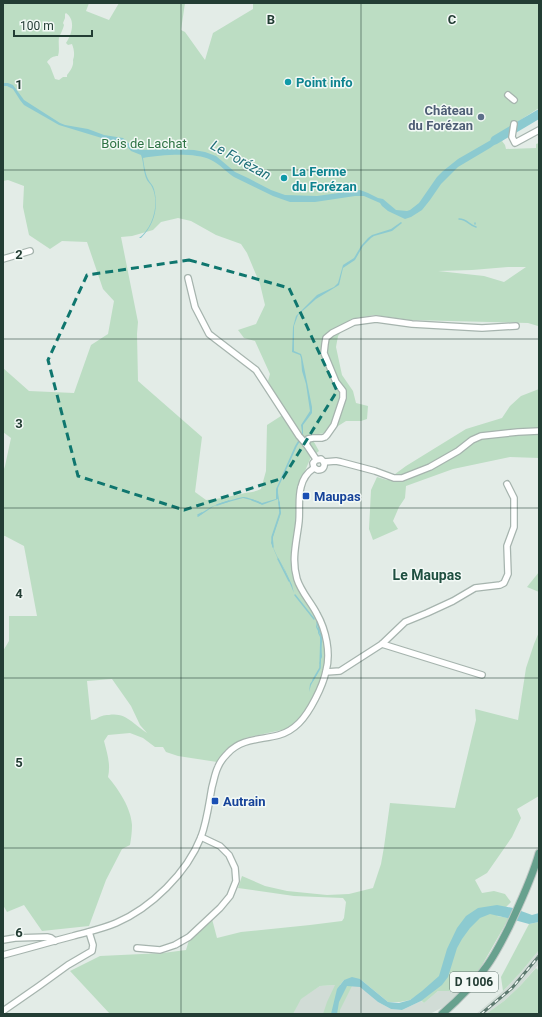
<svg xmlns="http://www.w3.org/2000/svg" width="542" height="1017" font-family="Roboto,sans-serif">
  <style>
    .built { fill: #d1dcd6 }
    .green { fill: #bcddc3; fill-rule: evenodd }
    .water { fill: #8ccad0 }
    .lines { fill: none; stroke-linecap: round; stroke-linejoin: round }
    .stream { stroke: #8ccad0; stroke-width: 1.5 }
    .river { stroke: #8ccad0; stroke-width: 9 }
    .minor-casing { stroke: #a6b4ae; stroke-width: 8 }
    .major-casing { stroke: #c1c9c6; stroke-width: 9 }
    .minor { stroke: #fff; stroke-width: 5.5 }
    .major { stroke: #68a18e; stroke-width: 7 }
    .rail-casing { stroke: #5d796f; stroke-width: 3 }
    .rail { stroke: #f3f9f6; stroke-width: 1.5; stroke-dasharray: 4.5; stroke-linecap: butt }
    .marked { fill: none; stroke: #0f766e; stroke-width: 3; stroke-dasharray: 8 5; stroke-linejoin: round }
    .grid { fill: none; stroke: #233d34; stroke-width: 1; stroke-opacity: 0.55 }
    .culture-dot { fill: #0f9aa8; stroke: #f3f9f6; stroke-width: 1.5 }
    .service-dot { fill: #5c6f8a; stroke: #f3f9f6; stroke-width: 1.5 }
    .transit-dot { fill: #1a4fb4; stroke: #f3f9f6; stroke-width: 1.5 }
    .labels { text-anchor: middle; stroke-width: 3; stroke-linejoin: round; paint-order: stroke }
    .shield { fill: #f3f9f6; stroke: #61756e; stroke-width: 1 }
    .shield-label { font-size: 12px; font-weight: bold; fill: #233d34 }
    .culture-label { font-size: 13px; font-weight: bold; fill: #0d838f; stroke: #f3f9f6; text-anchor: start }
    .service-label { font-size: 13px; font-weight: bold; fill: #4e5e75; stroke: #f3f9f6; text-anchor: end }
    .park-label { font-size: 13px; fill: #2e7344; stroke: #f3f9f6 }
    .transit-label { font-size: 13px; font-weight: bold; fill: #164399; stroke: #f3f9f6; text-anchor: start }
    .water-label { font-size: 14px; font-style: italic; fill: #1e6f78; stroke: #f3f9f6 }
    .neighbourhood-label { font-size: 14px; font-weight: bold; fill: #1f4f40; stroke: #f3f9f6 }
    .grid-label { font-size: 13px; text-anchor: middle; font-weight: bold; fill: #233d34; stroke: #f3f9f6; stroke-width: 3; stroke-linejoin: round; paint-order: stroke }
  </style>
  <rect width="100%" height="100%" fill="#e3ece7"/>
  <!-- built -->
  <g class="built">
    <path d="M 539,950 L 539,964 L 520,986 L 504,1001 L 486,1014 L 476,1014 L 503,991 L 521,972 Z"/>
    <path d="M 335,985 L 360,986 L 378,1002 L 391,1009 L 402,1010 L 421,1001 L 424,1003 L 438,991 L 461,991 L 443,1007 L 430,1014 L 293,1014 L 300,999 L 320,986 Z"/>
  </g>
  <!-- green -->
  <g class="green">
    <path d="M 3,3 L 89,3 L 86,11 L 109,20 L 119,3 L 185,3 L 181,30 L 185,32 L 205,60 L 213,33 L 253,9 L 253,3 L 539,3 L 539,108 L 508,128 L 506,137 L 502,141 L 505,145 L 506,149 L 536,148 L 536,144 L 539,143 L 539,327 L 538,326 L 528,323 L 409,320 L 374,315 L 351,319 L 338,336 L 336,347 L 342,375 L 353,391 L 356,403 L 368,406 L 367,419 L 361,421 L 346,421 L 327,433 L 310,435 L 319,451 L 311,457 L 299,485 L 298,502 L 291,555 L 293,575 L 300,590 L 317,613 L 325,635 L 327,653 L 324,675 L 317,695 L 303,716 L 291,728 L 245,738 L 225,751 L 217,762 L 178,756 L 166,752 L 163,747 L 155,747 L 143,738 L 130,733 L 108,735 L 104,741 C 107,753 111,764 108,777 C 119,790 131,808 132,825 C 132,832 131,839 130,845 L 122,849 L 106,880 L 89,926 L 42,931 L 24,905 L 7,912 L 3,905 L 3,651 L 9,641 L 9,616 L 37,616 L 24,546 L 5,536 L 3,536 L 3,472 L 5,466 L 11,438 L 3,432 L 3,368 L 29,391 L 74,393 L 91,345 L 108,334 L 114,301 L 103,289 L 87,242 L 62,241 L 50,249 L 29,235 L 23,207 L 24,186 L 8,180 L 3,181 ZM 66,13 C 76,20 72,34 66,43 L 68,45 L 72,44 C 74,49 75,55 73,60 C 74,66 70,71 67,75 L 67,77 L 63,77 L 59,80 L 55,79 L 50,66 L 47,62 C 50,58 53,56 58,56 C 60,50 58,44 59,38 C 60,34 63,30 64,25 L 63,23 L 65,18 L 65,14 ZM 178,218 L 191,221 L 216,235 L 241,244 L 247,253 L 260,284 L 265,305 L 256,324 L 238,330 L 244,338 L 255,341 L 270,374 L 268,381 L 284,411 L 281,416 L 267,425 L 266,471 L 261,489 C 255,492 251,492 245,493 C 232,496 219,499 206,500 L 195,492 L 202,437 L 138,381 L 137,334 L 138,322 L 121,237 L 132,236 L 153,230 L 161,222 ZM 508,267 L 526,267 L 504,282 L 484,276 L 438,271 L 472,270 ZM 112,679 L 131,706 L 140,725 L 147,733 C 134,725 126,712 109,715 C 106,715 104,715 102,716 C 98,717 96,720 91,720 L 87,681 Z"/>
    <path d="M 539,389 L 539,458 L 510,457 L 453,469 L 406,486 L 405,498 L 399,507 L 393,521 L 398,529 L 373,540 L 369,529 L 371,490 L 377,477 L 387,480 L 406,466 L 466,429 L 502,418 L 510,406 L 521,396 Z"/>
    <path d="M 539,572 L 539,592 L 527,587 Z"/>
    <path d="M 539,632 L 539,796 L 517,809 L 521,818 L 512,837 L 487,873 L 475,880 L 482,893 L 494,891 L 505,894 L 511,902 L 497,916 L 509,918 L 477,974 L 461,991 L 438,991 L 424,1003 L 416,996 L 410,1000 L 400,1002 L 388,1002 L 360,979 L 344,980 L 340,985 L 352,986 L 340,1010 L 340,1014 L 323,1014 L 327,1002 L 335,985 L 320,986 L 301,999 L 293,1014 L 110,1014 L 70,971 L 100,956 L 163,953 L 186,950 L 189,940 L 212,919 L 217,938 L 241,932 L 310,925 L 342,921 L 344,918 L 346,902 L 343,898 L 294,896 L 238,888 L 242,876 L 265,886 L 287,891 L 327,895 L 349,894 L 373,888 L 381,864 L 384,847 L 390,803 L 455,808 L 476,720 L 475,709 L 518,720 L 526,668 L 534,644 Z"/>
    <path d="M 539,922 L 539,950 L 521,972 L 503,991 L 501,977 L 529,924 Z"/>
    <path d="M 536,968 L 539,971 L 539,1014 L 486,1014 L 504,1001 L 520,986 Z"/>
  </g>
  <!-- water -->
  <g class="water">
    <path d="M 3,83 L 8,83 L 13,85 L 24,100 L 60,123 L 65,125 L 88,129 L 104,135 L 123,138 L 134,148 L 142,150 L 168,149 L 194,150 L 205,152 L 216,156 L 235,172 L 248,178 L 271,190 L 285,195 L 317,196 L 360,190 L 368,193 L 378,198 L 383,199 L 396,210 L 407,211 L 410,210 L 419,203 L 437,177 L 443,171 L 458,159 L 491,140 L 492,141 L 505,132 L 507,136 L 490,148 L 458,167 L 441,184 L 430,200 L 422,210 L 411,217 L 405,219 L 388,211 L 382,206 L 380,203 L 364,196 L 355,196 L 315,202 L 290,202 L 273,196 L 234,177 C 226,172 220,164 211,160 C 195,152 161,155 143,158 C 144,164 145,173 148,179 C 150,183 153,185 154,189 C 159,208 154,225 141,238 L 139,238 C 153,228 160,203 152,187 C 151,184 148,182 147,180 C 143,172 144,163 141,155 L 131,151 L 125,144 L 121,142 L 105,139 L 59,125 L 24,105 L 20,100 L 13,89 L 7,86 L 3,86 Z"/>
    <path d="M 401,222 L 402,223 L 392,231 L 374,236 L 371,238 L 363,246 L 355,260 L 343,268 L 339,285 L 316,299 L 298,315 L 294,326 L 294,351 L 301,354 L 302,357 L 312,407 L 312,413 L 303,425 L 303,434 L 302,438 L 297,446 L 278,488 L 278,493 L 281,513 L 273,537 L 273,547 L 277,556 L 285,570 L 292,585 L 294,593 L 311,612 L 317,622 L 317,627 L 319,629 L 319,633 L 322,637 L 322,657 L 319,663 L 320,669 L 311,685 L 309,692 L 310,684 L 320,669 C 318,662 321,661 321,656 C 322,649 322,639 318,633 L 318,631 L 316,627 L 317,622 L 311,612 L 294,593 L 284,569 L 277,557 L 271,543 L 272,537 L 280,514 L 278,499 L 262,505 L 255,501 L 243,498 L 214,506 L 198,517 L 197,516 C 209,507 221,502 235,499 C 238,498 241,497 244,497 C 250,498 257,501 262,503 L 276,499 L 276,489 L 295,446 L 301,436 L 302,432 L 301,425 L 310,411 L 306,384 L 302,371 L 301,358 L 300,355 L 292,352 L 293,327 L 296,316 L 317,295 L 334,287 L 338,283 L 343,265 L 354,258 L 361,246 L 368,238 L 372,235 L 391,229 Z"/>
    <path d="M 497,905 L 513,908 L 532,915 L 539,913 L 539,922 L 529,924 L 507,918 L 490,914 L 480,918 L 470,928 L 462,939 L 457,948 L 448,977 L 442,985 L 421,1001 L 402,1010 L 391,1009 L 378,1002 L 360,987 L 347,986 L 339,1002 L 337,1014 L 331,1014 L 337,989 L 344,980 L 352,977 L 360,979 L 388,1002 L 399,1003 L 410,1000 L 422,991 L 439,976 L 447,949 L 457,928 L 466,916 L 478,908 Z"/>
  </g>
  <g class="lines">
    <!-- stream -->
    <g class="stream">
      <path d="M 459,219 C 467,219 469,225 476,227"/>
      <path d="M 475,224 L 475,223"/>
      <path d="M 252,500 L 260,503"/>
      <path d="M 217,505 L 229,501"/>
      <path d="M 198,515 L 202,513"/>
      <path d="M 273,547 L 272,537 L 280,513 L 279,502"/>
      <path d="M 278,559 L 289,581"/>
      <path d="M 295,595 L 314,619"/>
      <path d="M 313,680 L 320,668 L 321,636 L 317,622"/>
    </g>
    <!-- river -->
    <path class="river" d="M 495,140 L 539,114"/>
    <!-- minor casing -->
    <g class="minor-casing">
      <g id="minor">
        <path d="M 508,95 L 514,100"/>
        <path d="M 514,124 L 512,137 L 515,143 L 539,130"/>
        <path d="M 3,259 L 30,251"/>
        <path d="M 188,278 L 195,307 L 209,334 L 256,370 L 299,436 L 306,444 L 316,459"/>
        <path d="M 306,444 L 308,439 L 313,438 L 322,438 L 325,437 L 327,435 L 334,425 L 343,398 L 343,391 L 336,382 L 324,353 L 325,344 L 326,338 L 332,333 L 354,322 L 376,319 L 412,324 L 482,328 L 516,326"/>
        <path d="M 324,462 L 336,461 L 341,462 L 375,471 L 394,478 L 402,478 L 430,467 L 458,451 L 472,440 L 481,436 L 518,432 L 539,431"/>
        <path d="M 314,468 L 313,463 L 316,460 L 321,459 L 324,462"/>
        <path d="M 314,468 L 318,470 C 323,470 325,467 324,462"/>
        <path d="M 382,644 L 482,675"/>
        <path d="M 326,672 L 340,671 L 382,644 L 405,622 L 427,613 L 453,601 L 475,588 L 500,585 L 504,583 L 508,574 L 507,546 L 514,527 L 514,498 L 507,484"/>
        <path d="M 3,940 L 15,938 L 47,937 L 51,938 L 55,941"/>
        <path d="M 137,948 L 160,950 L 175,945 L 189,937 L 220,908 L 230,896 L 236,881 L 235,868 L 229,855 L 220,846 L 201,837"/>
        <path d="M 3,955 C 26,949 50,942 73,936 C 87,932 102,929 116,923 C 151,908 187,873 201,837 C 207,821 209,803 212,787 C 214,780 215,773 218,767 C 220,762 224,757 228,753 C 242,738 261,740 279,735 C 286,733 294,728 299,723 C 310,712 323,686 326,671 C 331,653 326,630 317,614 C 311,602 301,592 297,579 C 291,559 297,540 299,521 C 300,510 298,498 301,487 C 303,478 308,472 314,468"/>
        <path d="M 3,1011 L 39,986 L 68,965 L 92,951 L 93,945 L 89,932"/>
      </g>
    </g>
    <!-- major casing -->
    <g class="major-casing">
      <path id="major" d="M 442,1014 C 458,1000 474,984 486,967 C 495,955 502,941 509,927 C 520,903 532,879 539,853"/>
    </g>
    <!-- minor -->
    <use href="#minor" class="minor"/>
    <!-- major -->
    <use href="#major" class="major"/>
    <!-- rail casing -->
    <g class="rail-casing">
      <path id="rail" d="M 481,1014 L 512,988 L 539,956"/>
    </g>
    <!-- rail -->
    <use href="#rail" class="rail"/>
  </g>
  <!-- marked area -->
  <path class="marked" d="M 189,260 L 289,288 L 337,391 L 283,478 L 184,510 L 78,476 L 48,360 L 87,275 Z"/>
  <!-- grid -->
  <path class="grid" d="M 181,3 L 181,1014M 361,3 L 361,1014M 3,170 L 539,170M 3,339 L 539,339M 3,508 L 539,508M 3,678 L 539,678M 3,848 L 539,848"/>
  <!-- markers -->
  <g class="culture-dot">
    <circle cx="288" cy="82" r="4"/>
    <circle cx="284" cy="178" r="4"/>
  </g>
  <circle class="service-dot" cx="481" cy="117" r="4"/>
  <g class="transit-dot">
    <rect x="302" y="492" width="8" height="8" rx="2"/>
    <rect x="211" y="797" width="8" height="8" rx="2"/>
  </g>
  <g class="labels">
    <!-- shield labels -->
    <rect class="shield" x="450" y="972" width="48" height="20" rx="3"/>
    <g class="shield-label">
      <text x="474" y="986">D 1006</text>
    </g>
    <!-- culture labels -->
    <g class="culture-label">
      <text x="296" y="87">Point info</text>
      <text x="292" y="176">La Ferme<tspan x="292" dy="15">du Forézan</tspan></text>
    </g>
    <!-- service labels -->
    <g class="service-label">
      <text x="473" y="115">Château<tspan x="473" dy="15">du Forézan</tspan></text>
    </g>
    <!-- park labels -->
    <g class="park-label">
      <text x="144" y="148">Bois de Lachat</text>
    </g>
    <!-- transit labels -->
    <g class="transit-label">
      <text x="314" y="501">Maupas</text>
      <text x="223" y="806">Autrain</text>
    </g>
    <!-- water labels -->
    <g class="water-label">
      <text transform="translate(241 160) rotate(29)" y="5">Le Forézan</text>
    </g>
    <!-- neighbourhood labels -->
    <g class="neighbourhood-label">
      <text x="427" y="580">Le Maupas</text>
    </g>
  </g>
  <g class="grid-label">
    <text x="271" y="24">B</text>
    <text x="452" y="24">C</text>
    <text x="19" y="89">1</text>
    <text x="19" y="259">2</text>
    <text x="19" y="428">3</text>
    <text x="19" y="598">4</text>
    <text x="19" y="767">5</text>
    <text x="19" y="937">6</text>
  </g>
  <!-- border -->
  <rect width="542" height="1017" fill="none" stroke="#233d34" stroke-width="8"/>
  <!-- scale -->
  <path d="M14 30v6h78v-6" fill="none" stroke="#233d34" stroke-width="2"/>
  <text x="20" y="30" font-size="12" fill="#233d34" stroke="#f3f9f6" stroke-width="3" paint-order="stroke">100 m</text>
</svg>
